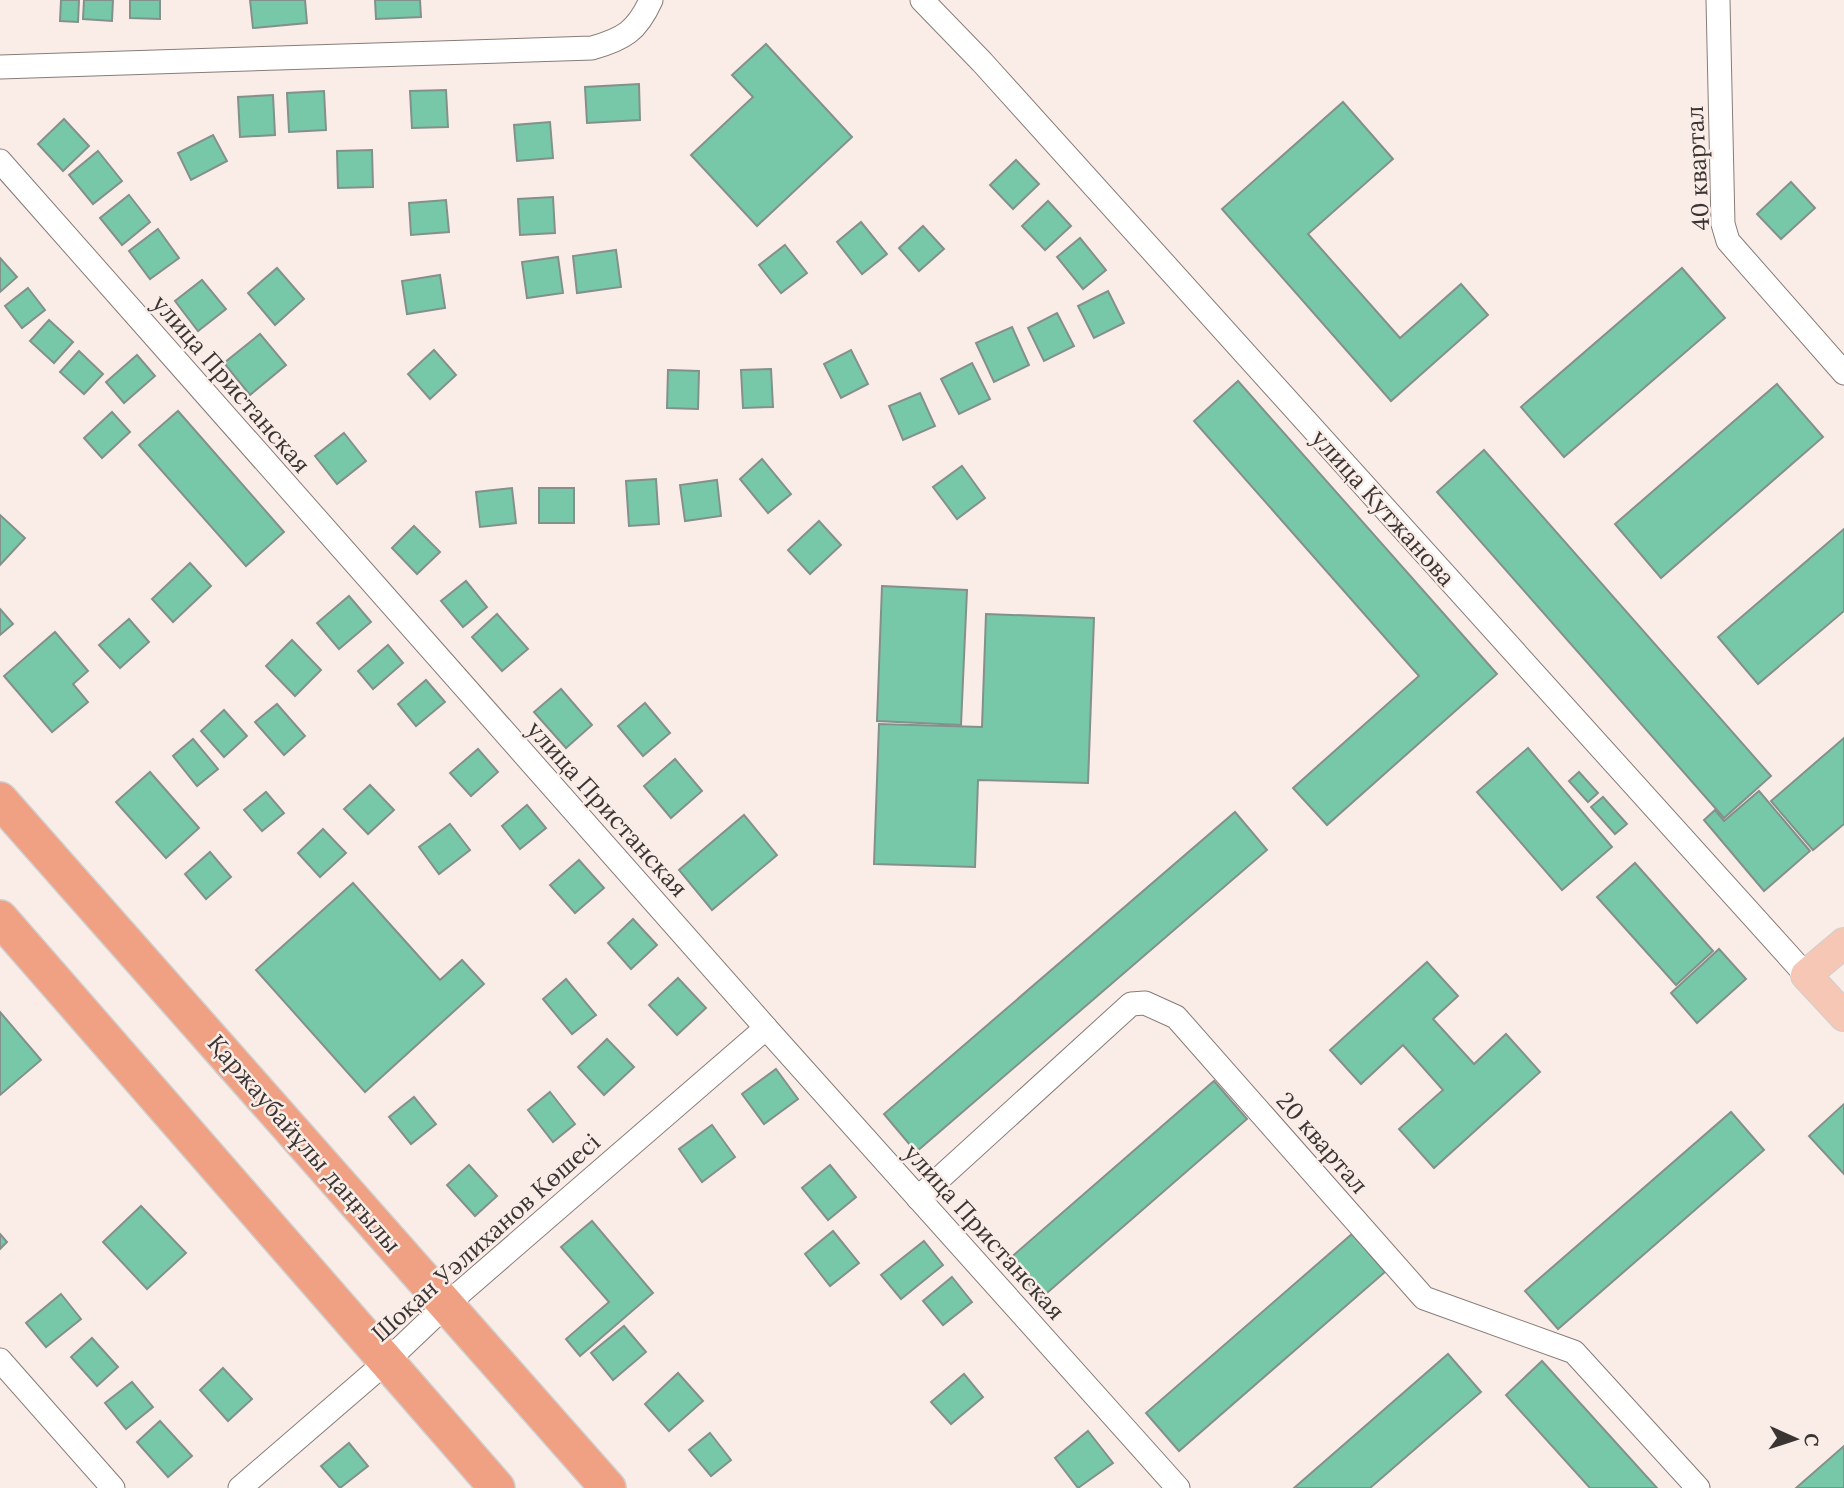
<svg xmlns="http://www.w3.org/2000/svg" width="1844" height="1488" font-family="Lora,serif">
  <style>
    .building { fill: #77c8a9; stroke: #84908b; stroke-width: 2 }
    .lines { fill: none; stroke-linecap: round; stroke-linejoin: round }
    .minor-casing { stroke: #887c78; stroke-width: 25 }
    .major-casing { stroke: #d0cfce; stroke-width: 32 }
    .highway-casing { stroke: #d0cfce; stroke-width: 38 }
    .minor { stroke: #fff; stroke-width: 23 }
    .major { stroke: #f6c7b5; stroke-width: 30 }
    .highway { stroke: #f0a183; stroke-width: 35 }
    .labels { text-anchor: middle; stroke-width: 5; stroke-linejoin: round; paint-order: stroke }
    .street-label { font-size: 24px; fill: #3a3533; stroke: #faede8 }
  </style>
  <rect width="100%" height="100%" fill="#faede8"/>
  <!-- building -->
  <g class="building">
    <path d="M 61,0 L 79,0 L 78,22 L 60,21 Z"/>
    <path d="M 84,0 L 113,0 L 112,21 L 83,19 Z"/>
    <path d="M 130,0 L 160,0 L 160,19 L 130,18 Z"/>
    <path d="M 250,0 L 305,0 L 307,23 L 253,28 Z"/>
    <path d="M 375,0 L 420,0 L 421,17 L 376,19 Z"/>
    <path d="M 766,44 L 852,137 L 757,226 L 691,155 L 753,97 L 732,75 Z"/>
    <path d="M 639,84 L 640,120 L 587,123 L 585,87 Z"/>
    <path d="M 446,90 L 448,127 L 412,128 L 410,91 Z"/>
    <path d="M 324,91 L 326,130 L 289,132 L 287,93 Z"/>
    <path d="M 273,95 L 275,135 L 240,137 L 238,97 Z"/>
    <path d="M 1343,102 L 1393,159 L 1308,234 L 1400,338 L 1461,284 L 1488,315 L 1391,401 L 1222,209 Z"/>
    <path d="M 64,119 L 89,146 L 63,171 L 38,144 Z"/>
    <path d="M 550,122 L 553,158 L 517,161 L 514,125 Z"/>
    <path d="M 213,135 L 227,161 L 191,180 L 178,153 Z"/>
    <path d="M 372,150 L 373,187 L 338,188 L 337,151 Z"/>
    <path d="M 98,151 L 122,181 L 93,204 L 69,175 Z"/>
    <path d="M 1016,160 L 1039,184 L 1013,209 L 990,185 Z"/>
    <path d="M 1791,182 L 1815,208 L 1781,239 L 1757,214 Z"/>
    <path d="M 129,195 L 150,222 L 122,245 L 100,218 Z"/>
    <path d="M 553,197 L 555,233 L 520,235 L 518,199 Z"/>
    <path d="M 446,200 L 449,232 L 411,235 L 409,203 Z"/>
    <path d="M 1048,201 L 1071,226 L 1045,250 L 1022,226 Z"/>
    <path d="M 861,222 L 887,254 L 862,274 L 837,242 Z"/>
    <path d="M 923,226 L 944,249 L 919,271 L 899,248 Z"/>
    <path d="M 158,229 L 179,258 L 150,279 L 129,251 Z"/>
    <path d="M 1080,238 L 1106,270 L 1083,289 L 1057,257 Z"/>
    <path d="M 785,245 L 807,273 L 781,293 L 759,265 Z"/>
    <path d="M 616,250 L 621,287 L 577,293 L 573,256 Z"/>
    <path d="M 558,257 L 563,293 L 527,298 L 522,262 Z"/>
    <path d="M 0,258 L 17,277 L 0,292 Z"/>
    <path d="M 277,268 L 304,299 L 275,325 L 248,293 Z"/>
    <path d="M 1682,268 L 1725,318 L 1564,457 L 1521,407 Z"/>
    <path d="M 440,275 L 445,308 L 407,314 L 402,281 Z"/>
    <path d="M 202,280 L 226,309 L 198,331 L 175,301 Z"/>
    <path d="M 28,288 L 45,310 L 22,328 L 5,306 Z"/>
    <path d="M 1108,291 L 1124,323 L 1094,338 L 1078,306 Z"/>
    <path d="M 1057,313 L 1074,346 L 1044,361 L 1028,328 Z"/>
    <path d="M 49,320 L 73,342 L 54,363 L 30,341 Z"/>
    <path d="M 1012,327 L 1029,365 L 994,382 L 976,343 Z"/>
    <path d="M 260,334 L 286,365 L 250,395 L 224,363 Z"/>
    <path d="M 434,350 L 456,375 L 430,399 L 408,374 Z"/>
    <path d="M 851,350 L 868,384 L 841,398 L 824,364 Z"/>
    <path d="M 79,351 L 103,374 L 84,394 L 60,372 Z"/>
    <path d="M 137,355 L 155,376 L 124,403 L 106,382 Z"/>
    <path d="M 972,363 L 990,399 L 959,414 L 941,379 Z"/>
    <path d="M 771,369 L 773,407 L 743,408 L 741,370 Z"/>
    <path d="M 668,370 L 699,371 L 698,409 L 667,408 Z"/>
    <path d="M 1238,381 L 1497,674 L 1327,825 L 1293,788 L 1419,676 L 1194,421 Z"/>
    <path d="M 1777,384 L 1823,437 L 1661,578 L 1615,524 Z"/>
    <path d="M 920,393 L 935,426 L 903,440 L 889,406 Z"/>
    <path d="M 178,411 L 284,532 L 246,566 L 139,445 Z"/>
    <path d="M 112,412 L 130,432 L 102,458 L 84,438 Z"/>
    <path d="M 344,433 L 366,461 L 337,484 L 315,456 Z"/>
    <path d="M 1484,450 L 1771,776 L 1724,818 L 1437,492 Z"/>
    <path d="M 762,459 L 791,494 L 768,513 L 740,479 Z"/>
    <path d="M 962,466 L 985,498 L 957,519 L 933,487 Z"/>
    <path d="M 656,479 L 659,524 L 629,526 L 626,481 Z"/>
    <path d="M 717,480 L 721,516 L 685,521 L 680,485 Z"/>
    <path d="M 512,488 L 516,523 L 480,527 L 476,492 Z"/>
    <rect x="539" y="488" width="35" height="35"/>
    <path d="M 0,515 L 25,538 L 0,565 Z"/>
    <path d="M 819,521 L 841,545 L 810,574 L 788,550 Z"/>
    <path d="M 414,526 L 440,552 L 417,574 L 392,548 Z"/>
    <path d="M 1844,529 L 1844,611 L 1758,684 L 1718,637 Z"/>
    <path d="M 190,563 L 211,586 L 173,622 L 152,599 Z"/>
    <path d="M 466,581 L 487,607 L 463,627 L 441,601 Z"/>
    <path d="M 882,586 L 967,590 L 961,725 L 877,721 Z"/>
    <path d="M 349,596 L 371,622 L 339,649 L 317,623 Z"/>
    <path d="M 0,609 L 13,624 L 0,635 Z"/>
    <path d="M 497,614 L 528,649 L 502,671 L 472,637 Z"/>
    <path d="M 986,614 L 1094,618 L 1088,783 L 978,780 L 975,867 L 874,864 L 879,724 L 982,727 Z"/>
    <path d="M 129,619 L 149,642 L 120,668 L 99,645 Z"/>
    <path d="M 55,632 L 88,671 L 73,684 L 88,702 L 52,732 L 4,676 Z"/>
    <path d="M 292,640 L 321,670 L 295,696 L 266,666 Z"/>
    <path d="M 388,645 L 403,663 L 373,689 L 358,671 Z"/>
    <path d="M 426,680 L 445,702 L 416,726 L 398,704 Z"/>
    <path d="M 561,689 L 592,725 L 566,748 L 534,712 Z"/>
    <path d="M 645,703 L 670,733 L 643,756 L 618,726 Z"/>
    <path d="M 277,704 L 305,736 L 284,755 L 255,722 Z"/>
    <path d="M 224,710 L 247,736 L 224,757 L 201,731 Z"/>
    <path d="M 1844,738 L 1844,824 L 1813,850 L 1771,801 Z"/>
    <path d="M 193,739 L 218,769 L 197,786 L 173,756 Z"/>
    <path d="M 1528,748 L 1612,847 L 1562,890 L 1477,792 Z"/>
    <path d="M 478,749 L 498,772 L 471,796 L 450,773 Z"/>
    <path d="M 675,759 L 702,791 L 671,818 L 644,786 Z"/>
    <path d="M 150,772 L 199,828 L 166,858 L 116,802 Z"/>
    <path d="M 1579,772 L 1598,793 L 1588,802 L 1569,781 Z"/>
    <path d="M 370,785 L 394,810 L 368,834 L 344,809 Z"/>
    <path d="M 1759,791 L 1810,851 L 1764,891 L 1704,820 L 1715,810 L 1724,821 Z"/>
    <path d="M 266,792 L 284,813 L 262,831 L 244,810 Z"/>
    <path d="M 1603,797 L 1627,824 L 1615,834 L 1591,807 Z"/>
    <path d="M 527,805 L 546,828 L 520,849 L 502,826 Z"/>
    <path d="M 1235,812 L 1267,850 L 916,1152 L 884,1114 Z"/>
    <path d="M 744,815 L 777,855 L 712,910 L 679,870 Z"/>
    <path d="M 450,824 L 470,850 L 439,874 L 419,847 Z"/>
    <path d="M 323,829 L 346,853 L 320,877 L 298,853 Z"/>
    <path d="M 210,852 L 231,877 L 206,899 L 185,874 Z"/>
    <path d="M 579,860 L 604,888 L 575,913 L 550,885 Z"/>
    <path d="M 1635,863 L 1713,951 L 1676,985 L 1597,897 Z"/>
    <path d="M 353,883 L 440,980 L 462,960 L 484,984 L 365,1092 L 256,970 Z"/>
    <path d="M 633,919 L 657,945 L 631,969 L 608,943 Z"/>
    <path d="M 1719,949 L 1746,979 L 1697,1023 L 1671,993 Z"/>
    <path d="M 1427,962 L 1458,996 L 1433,1019 L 1474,1064 L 1506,1034 L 1540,1072 L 1434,1168 L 1399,1129 L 1443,1090 L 1403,1045 L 1361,1084 L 1330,1050 Z"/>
    <path d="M 678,978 L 706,1008 L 677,1035 L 649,1005 Z"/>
    <path d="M 566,979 L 596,1015 L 572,1034 L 543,999 Z"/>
    <path d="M 0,1012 L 41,1060 L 0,1095 Z"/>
    <path d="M 607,1039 L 634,1067 L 604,1095 L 578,1067 Z"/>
    <path d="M 776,1069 L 798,1099 L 764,1124 L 742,1094 Z"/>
    <path d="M 1214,1081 L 1247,1119 L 1041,1298 L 1008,1260 Z"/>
    <path d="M 550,1092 L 575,1124 L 553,1142 L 528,1110 Z"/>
    <path d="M 414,1097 L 436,1124 L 411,1144 L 389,1117 Z"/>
    <path d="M 1844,1104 L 1844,1174 L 1809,1136 Z"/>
    <path d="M 1731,1112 L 1764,1150 L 1558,1329 L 1525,1291 Z"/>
    <path d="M 712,1125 L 735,1157 L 702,1182 L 679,1149 Z"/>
    <path d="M 469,1165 L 497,1196 L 475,1216 L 447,1185 Z"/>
    <path d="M 830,1165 L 856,1197 L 828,1220 L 802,1188 Z"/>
    <path d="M 141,1206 L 186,1253 L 147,1289 L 103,1242 Z"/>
    <path d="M 592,1221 L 653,1293 L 580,1356 L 566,1339 L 609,1302 L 561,1247 Z"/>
    <path d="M 833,1231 L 859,1263 L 830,1286 L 805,1254 Z"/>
    <path d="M 0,1234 L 7,1242 L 0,1249 Z"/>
    <path d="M 1352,1234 L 1385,1272 L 1179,1451 L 1146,1413 Z"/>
    <path d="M 924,1241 L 943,1265 L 901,1299 L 881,1275 Z"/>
    <path d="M 952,1277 L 972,1302 L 943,1325 L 923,1301 Z"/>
    <path d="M 61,1294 L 81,1319 L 46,1347 L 26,1323 Z"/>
    <path d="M 624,1326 L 646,1352 L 613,1380 L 591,1353 Z"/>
    <path d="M 92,1338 L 118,1367 L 97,1386 L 71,1357 Z"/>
    <path d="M 1448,1354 L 1481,1392 L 1370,1488 L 1294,1488 Z"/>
    <path d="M 1542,1361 L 1657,1488 L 1590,1488 L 1506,1395 Z"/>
    <path d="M 223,1368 L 252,1399 L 228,1421 L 200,1390 Z"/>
    <path d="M 678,1373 L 703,1401 L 669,1431 L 645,1404 Z"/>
    <path d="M 964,1374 L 983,1397 L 951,1424 L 931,1402 Z"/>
    <path d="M 132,1382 L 153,1407 L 126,1429 L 105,1403 Z"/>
    <path d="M 160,1421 L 192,1456 L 168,1477 L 137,1442 Z"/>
    <path d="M 1088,1431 L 1113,1463 L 1078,1488 L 1055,1458 Z"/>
    <path d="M 710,1433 L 731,1460 L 711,1476 L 689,1450 Z"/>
    <path d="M 349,1443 L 368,1466 L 340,1488 L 321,1466 Z"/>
    <path d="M 1844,1446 L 1844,1488 L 1796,1488 Z"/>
  </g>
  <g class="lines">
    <!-- minor casing -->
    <g class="minor-casing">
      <g id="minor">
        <path d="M 922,0 L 982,62 L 1806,975"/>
        <path d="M 1718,0 L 1723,224 L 1728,241 L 1844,373"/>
        <path d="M 0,67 L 592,48 C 624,39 637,31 651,0"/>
        <path d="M 0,161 L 766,1028 L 1178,1488"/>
        <path d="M 918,1198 L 1131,1004 L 1145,1003 L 1176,1017 L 1424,1298 L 1574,1352 L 1698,1488"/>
        <path d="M 0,1360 L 113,1488"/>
        <path d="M 240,1488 L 386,1362 L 446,1305 L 766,1028"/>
      </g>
    </g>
    <!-- major casing -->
    <g class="major-casing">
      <path id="major" d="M 1844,943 L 1806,975 L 1844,1016"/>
    </g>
    <!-- highway casing -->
    <g class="highway-casing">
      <g id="highway">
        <path d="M 0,800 L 608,1488"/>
        <path d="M 0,918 L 497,1488"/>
      </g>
    </g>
    <!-- minor -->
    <use href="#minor" class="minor"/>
    <!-- major -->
    <use href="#major" class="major"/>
    <!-- highway -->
    <use href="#highway" class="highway"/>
  </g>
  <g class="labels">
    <!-- street labels -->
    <g class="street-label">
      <text transform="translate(1698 168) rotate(-93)" y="8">40 квартал</text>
      <text transform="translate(231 384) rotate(49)" y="8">улица Пристанская</text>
      <text transform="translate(1383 508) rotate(48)" y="8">улица Кутжанова</text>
      <text transform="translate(607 809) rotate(48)" y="8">улица Пристанская</text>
      <text transform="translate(1322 1143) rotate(49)" y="8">20 квартал</text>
      <text transform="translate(304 1144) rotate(49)" y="8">Қаржаубайұлы даңғылы</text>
      <text transform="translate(984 1232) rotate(48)" y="8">улица Пристанская</text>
      <text transform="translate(486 1238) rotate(-42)" y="8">Шоқан Уәлиханов Көшесі</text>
    </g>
  </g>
  <!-- north arrow -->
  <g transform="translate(1795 1439) rotate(93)" stroke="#faede8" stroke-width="5" paint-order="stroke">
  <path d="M0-5L12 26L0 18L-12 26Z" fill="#3a3533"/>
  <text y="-10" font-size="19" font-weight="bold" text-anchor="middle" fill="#3a3533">С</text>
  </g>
</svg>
